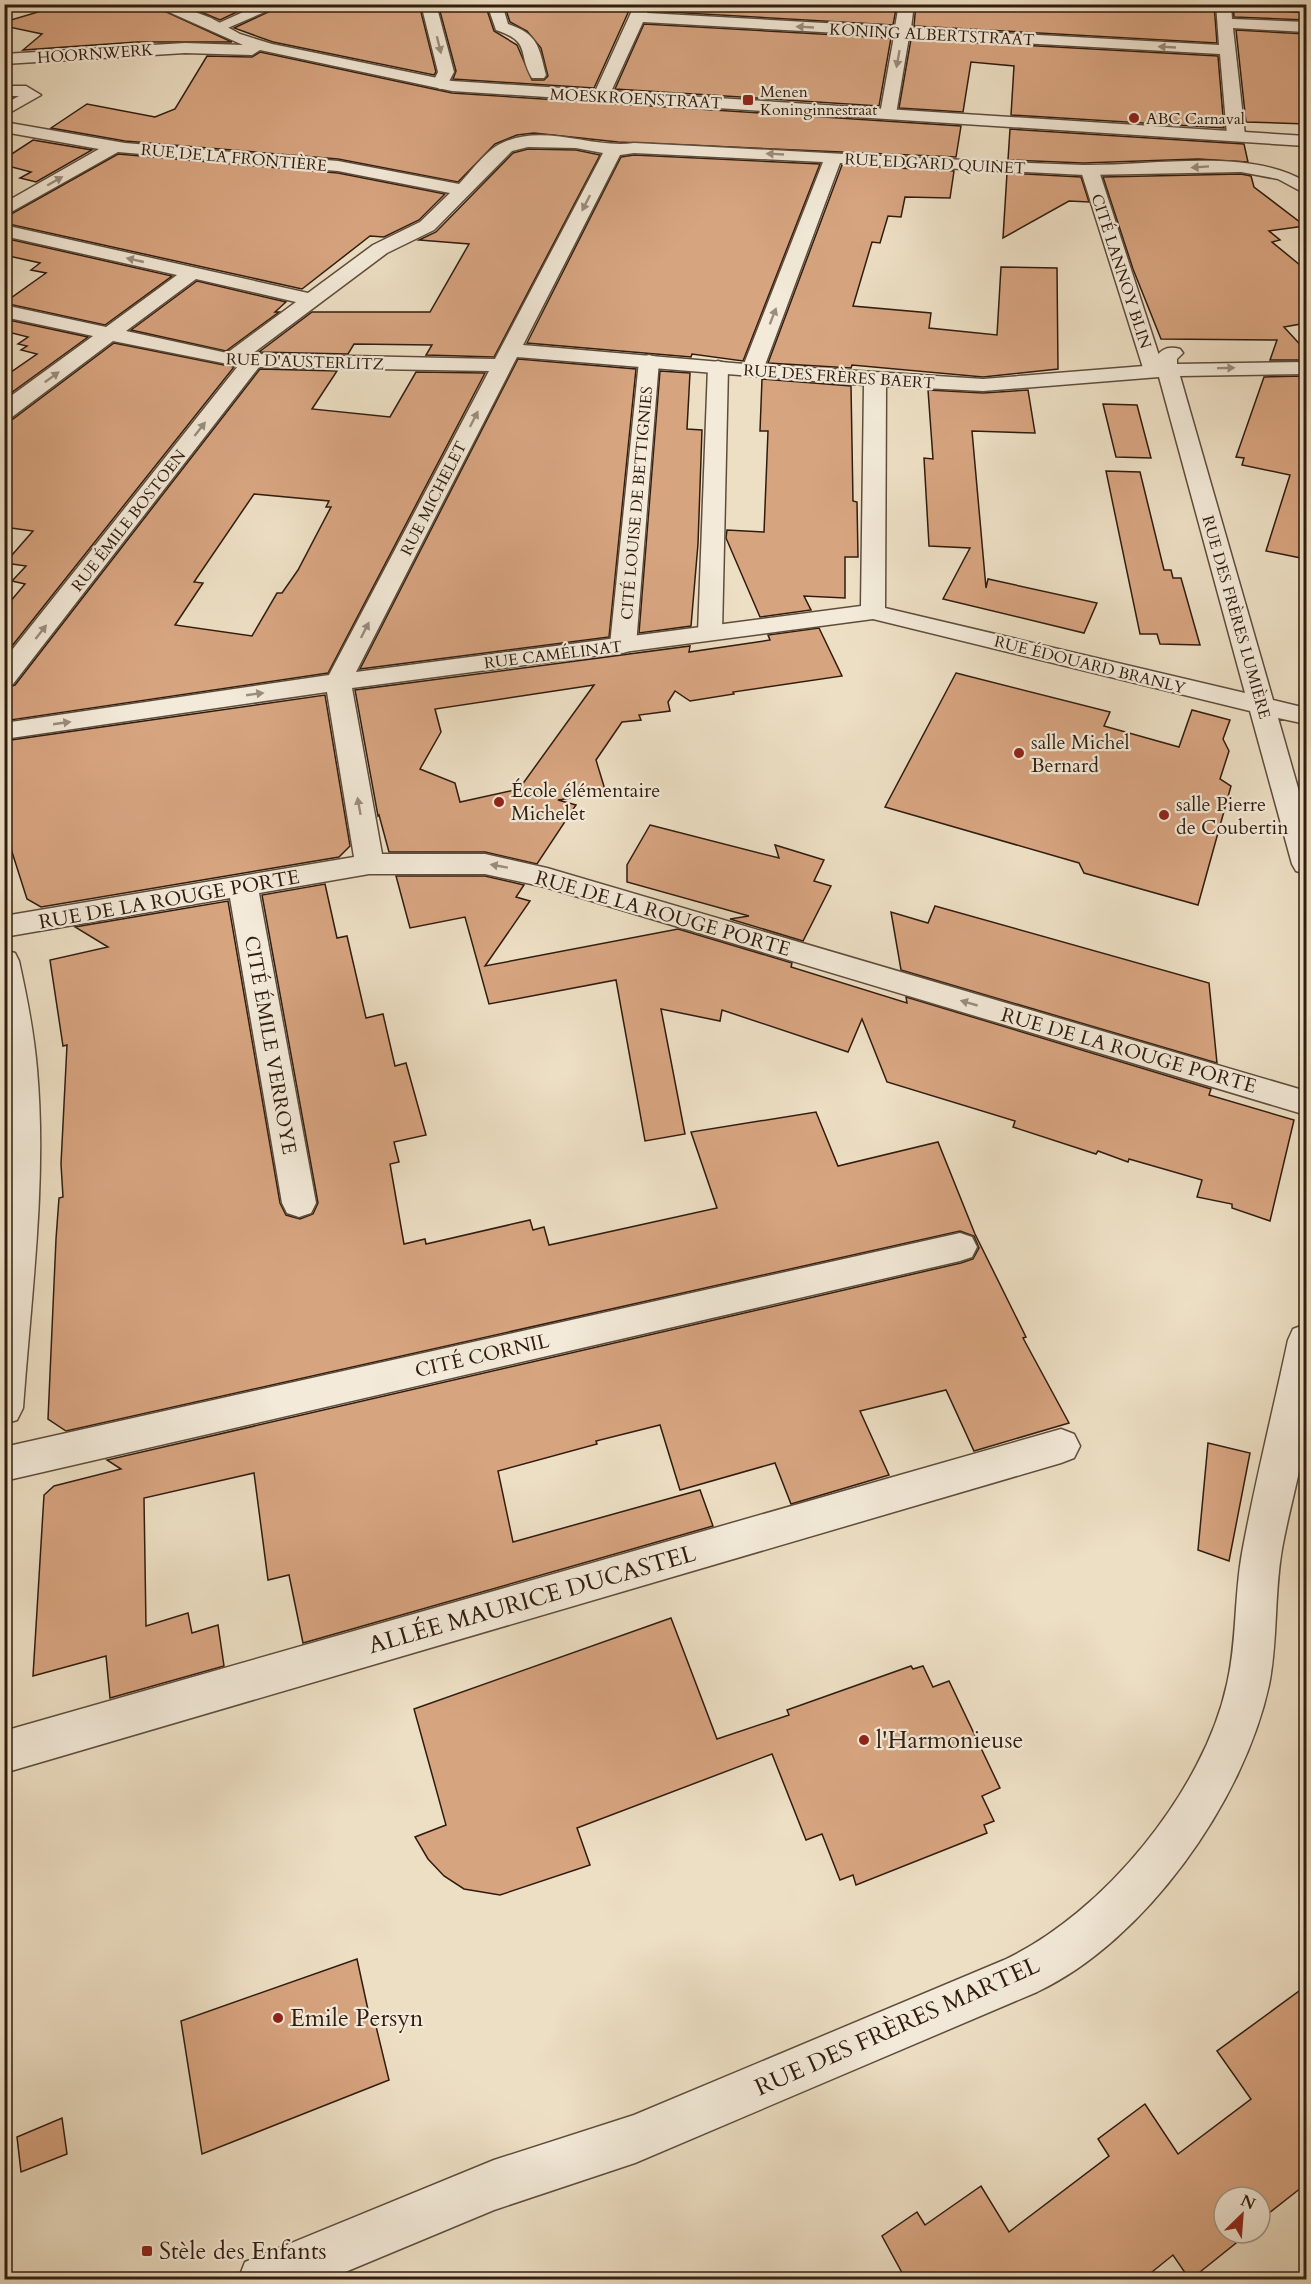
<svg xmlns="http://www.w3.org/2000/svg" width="1311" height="2284" font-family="Cardo,serif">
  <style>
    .building { fill: #d7a480; stroke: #301c0f; stroke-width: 1.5; fill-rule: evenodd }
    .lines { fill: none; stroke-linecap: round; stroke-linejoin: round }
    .pedestrian-casing { stroke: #5f4d3c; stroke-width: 3 }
    .minor-casing { stroke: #5f4d3c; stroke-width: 3 }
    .tertiary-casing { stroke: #5f4d3c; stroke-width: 3 }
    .pedestrian { fill: #f3ead9; fill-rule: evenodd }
    .minor { fill: #f3ead9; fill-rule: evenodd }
    .tertiary { fill: #f3ead9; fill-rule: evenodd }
    .oneway { fill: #9b8d7e }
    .poi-dot { fill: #8f2418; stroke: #f3ead9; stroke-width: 2 }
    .labels { text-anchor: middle; stroke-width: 4.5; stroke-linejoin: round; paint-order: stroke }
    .far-street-label { font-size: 16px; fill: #301c0f; stroke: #f3ead9 }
    .far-poi-label { font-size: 16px; fill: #301c0f; stroke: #f3ead9; text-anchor: start }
    .poi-label { font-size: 20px; fill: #301c0f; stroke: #f3ead9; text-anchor: start }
    .street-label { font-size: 20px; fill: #301c0f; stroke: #f3ead9 }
    .near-street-label { font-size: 24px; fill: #301c0f; stroke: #f3ead9 }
    .near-poi-label { font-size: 24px; fill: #301c0f; stroke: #f3ead9; text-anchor: start }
  </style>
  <rect width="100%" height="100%" fill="#eddfc4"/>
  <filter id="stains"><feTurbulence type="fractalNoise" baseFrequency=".00333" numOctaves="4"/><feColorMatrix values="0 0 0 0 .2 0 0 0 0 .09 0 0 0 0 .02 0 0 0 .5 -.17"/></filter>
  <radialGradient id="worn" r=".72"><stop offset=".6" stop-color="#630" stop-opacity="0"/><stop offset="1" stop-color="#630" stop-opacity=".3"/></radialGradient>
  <!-- building -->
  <g class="building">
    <path d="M 65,4 L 149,4 L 232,42 L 137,42 L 23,50 L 42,34 L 4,26 L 4,22 Z"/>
    <path d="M 182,4 L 254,4 L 220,20 Z"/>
    <path d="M 285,4 L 419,4 L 436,72 L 434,75 L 273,42 L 234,28 Z"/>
    <path d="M 438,4 L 485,4 L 494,31 L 517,45 L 532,80 L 544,80 L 548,76 L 541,48 L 527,31 L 510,22 L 504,4 L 632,4 L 594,88 L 453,79 L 456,71 Z"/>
    <path d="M 652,4 L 897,4 L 893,25 L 650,11 Z"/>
    <path d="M 916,4 L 1078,5 L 1136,10 L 1135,4 L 1214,4 L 1217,43 L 914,26 Z"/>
    <path d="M 1233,4 L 1281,4 L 1283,11 L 1306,13 L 1306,20 L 1234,17 Z"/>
    <path d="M 644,24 L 891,38 L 879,106 L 615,89 Z"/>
    <path d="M 1236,30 L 1306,34 L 1306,124 L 1246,122 Z"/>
    <path d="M 911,39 L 1218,56 L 1224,128 L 1011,115 L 1014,66 L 971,62 L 963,112 L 899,108 Z"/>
    <path d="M 260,52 L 452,93 L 961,126 L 956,157 L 618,142 L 534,133 L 517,135 L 495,144 L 458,182 L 338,159 L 125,141 L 51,128 L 87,104 L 155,117 L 175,109 L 207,56 L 252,57 Z"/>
    <path d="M 1010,129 L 1244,144 L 1248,162 L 1198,159 L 1083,163 L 1008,160 Z"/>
    <path d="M 33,140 L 92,150 L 36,182 L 20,178 L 31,172 L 4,165 L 4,159 Z"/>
    <path d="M 528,149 L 576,150 L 600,155 L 494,357 L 426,355 L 432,345 L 354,344 L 348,354 L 259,352 L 312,312 L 430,312 L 469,244 L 419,240 L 436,232 L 513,153 Z"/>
    <path d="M 118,154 L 338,173 L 445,194 L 419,220 L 384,237 L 370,236 L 302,289 L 4,223 L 4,218 Z"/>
    <path d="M 634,155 L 820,164 L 743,361 L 692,354 L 691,357 L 527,343 L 621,157 Z"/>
    <path d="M 842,165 L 954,171 L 950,198 L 905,197 L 901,217 L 888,216 L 880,243 L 872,242 L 853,306 L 931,313 L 929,328 L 997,335 L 1001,267 L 1057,268 L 1058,369 L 983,377 L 852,365 L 851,368 L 768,363 Z"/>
    <path d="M 1007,173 L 1081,177 L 1089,202 L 1069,201 L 1003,238 Z"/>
    <path d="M 1241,174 L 1251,176 L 1254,187 L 1305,226 L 1269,231 L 1280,240 L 1272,242 L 1306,270 L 1306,323 L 1284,327 L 1306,351 L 1306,360 L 1270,360 L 1277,340 L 1161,339 L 1133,269 L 1103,177 Z"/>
    <path d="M 4,238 L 172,276 L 105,325 L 4,303 L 46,273 L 31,270 L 40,263 L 4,255 Z"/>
    <path d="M 197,281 L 286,302 L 275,312 L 279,312 L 226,351 L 131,330 Z"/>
    <path d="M 4,319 L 88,337 L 4,398 L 4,377 L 37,354 L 21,350 L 27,346 L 18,344 L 28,337 L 4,331 Z"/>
    <path d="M 114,343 L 234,367 L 4,656 L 4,609 L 25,584 L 12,581 L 26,566 L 5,563 L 33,531 L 4,527 L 4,420 L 13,419 Z"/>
    <path d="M 518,359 L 636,369 L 609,637 L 360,669 Z"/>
    <path d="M 260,369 L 337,371 L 312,409 L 390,417 L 416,372 L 485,373 L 328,673 L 4,721 L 4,688 L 15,685 ZM 254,494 L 329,501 L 326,507 L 331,507 L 298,570 L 282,593 L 277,593 L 252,636 L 175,625 L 203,583 L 194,582 Z"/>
    <path d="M 660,371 L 690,373 L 687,429 L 702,430 L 698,544 L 691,626 L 639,633 Z"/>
    <path d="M 1306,376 L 1306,559 L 1266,551 L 1290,475 L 1242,465 L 1244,458 L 1236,457 L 1264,377 Z"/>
    <path d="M 762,379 L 851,386 L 853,501 L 857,502 L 858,557 L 845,557 L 845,598 L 804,596 L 811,610 L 760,617 L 726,538 L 727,530 L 764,532 L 768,431 L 760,431 Z"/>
    <path d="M 928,390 L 983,393 L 1028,390 L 1035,433 L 972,431 L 986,588 L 988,579 L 1097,603 L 1084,633 L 943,599 L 970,548 L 929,546 L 924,458 L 933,459 Z"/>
    <path d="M 1103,404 L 1137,405 L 1151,458 L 1116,457 Z"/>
    <path d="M 1106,471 L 1140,472 L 1164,570 L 1171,570 L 1173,578 L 1181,578 L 1200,645 L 1160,644 L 1157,634 L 1140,634 Z"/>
    <path d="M 819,628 L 842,676 L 733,692 L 734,694 L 690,701 L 675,691 L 668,702 L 670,711 L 639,715 L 641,720 L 622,722 L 596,760 L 606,793 L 558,800 L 576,805 L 537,864 L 485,852 L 389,852 L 379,815 L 378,816 L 355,690 L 690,646 L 689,652 L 770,640 L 768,635 ZM 594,685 L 519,789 L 460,802 L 455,783 L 420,769 L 441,732 L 435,709 Z"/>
    <path d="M 956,673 L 1110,712 L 1104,726 L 1179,747 L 1192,710 L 1230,720 L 1223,739 L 1229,751 L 1220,779 L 1231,786 L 1198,905 L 1084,873 L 1079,863 L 885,807 Z"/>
    <path d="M 325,695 L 350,846 L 339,857 L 41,907 L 27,899 L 4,827 L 4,741 Z"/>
    <path d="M 650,825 L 779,858 L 775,845 L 824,860 L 814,881 L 831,886 L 803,941 L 730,919 L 749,916 L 627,882 L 627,865 Z"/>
    <path d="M 396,876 L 485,876 L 524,885 L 516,897 L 530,901 L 485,966 L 678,929 L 792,963 L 791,967 L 907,1003 L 906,997 L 1211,1089 L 1209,1095 L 1294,1120 L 1270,1221 L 1232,1208 L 1232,1204 L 1197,1197 L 1202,1180 L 1129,1159 L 1128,1162 L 1098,1151 L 1096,1154 L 1013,1127 L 1015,1121 L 887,1082 L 862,1019 L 848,1052 L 722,1010 L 720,1021 L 661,1009 L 685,1134 L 645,1141 L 616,980 L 489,1004 L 465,917 L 410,928 Z"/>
    <path d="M 325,884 L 337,938 L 347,936 L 366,1018 L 383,1014 L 395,1066 L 406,1063 L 426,1135 L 394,1142 L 399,1162 L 390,1164 L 404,1244 L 425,1239 L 426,1244 L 530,1220 L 533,1230 L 544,1227 L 549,1245 L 717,1208 L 691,1132 L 816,1112 L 838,1166 L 938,1142 L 975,1234 L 1026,1337 L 1023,1338 L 1069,1423 L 974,1451 L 946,1390 L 860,1411 L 889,1475 L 791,1504 L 775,1463 L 680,1490 L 660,1425 L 596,1441 L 597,1444 L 498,1471 L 513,1542 L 700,1490 L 713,1526 L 303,1643 L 289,1575 L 268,1580 L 254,1473 L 144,1498 L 146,1626 L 188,1613 L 192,1633 L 218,1625 L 224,1666 L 110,1698 L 106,1656 L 33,1676 L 44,1495 L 54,1486 L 121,1469 L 107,1460 L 961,1263 L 973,1259 L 979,1248 L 974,1236 L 960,1231 L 66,1431 L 48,1419 L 56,1239 L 59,1198 L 63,1197 L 61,1164 L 67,1045 L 63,1046 L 50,960 L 108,947 L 75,927 L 228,901 L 280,1203 L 286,1215 L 300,1219 L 313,1214 L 318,1203 L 262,895 Z"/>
    <path d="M 935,906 L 1209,983 L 1217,1063 L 901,970 L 891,912 L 928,923 Z"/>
    <path d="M 1208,1443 L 1250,1453 L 1229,1561 L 1198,1550 Z"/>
    <path d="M 671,1618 L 717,1739 L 789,1715 L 787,1710 L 911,1666 L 913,1669 L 923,1666 L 933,1687 L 949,1681 L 1000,1788 L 982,1796 L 994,1821 L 984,1825 L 987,1833 L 856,1885 L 853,1875 L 840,1880 L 822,1834 L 806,1840 L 772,1754 L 577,1828 L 590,1865 L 500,1895 L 464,1889 L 444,1876 L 428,1859 L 415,1837 L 446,1825 L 414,1709 Z"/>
    <path d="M 357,1959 L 370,2019 L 374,2018 L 389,2080 L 202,2154 L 181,2021 Z"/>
    <path d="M 1306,1986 L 1306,2184 L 1260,2220 L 1260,2197 L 1224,2197 L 1224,2233 L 1243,2233 L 1234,2240 L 1236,2243 L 1190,2280 L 1173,2255 L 1142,2280 L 906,2280 L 882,2236 L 917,2212 L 925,2225 L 981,2186 L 1009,2232 L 1109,2156 L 1098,2139 L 1145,2104 L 1178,2154 L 1251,2099 L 1217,2051 Z"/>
    <path d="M 62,2118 L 67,2154 L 21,2172 L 17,2137 Z"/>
  </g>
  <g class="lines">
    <!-- pedestrian casing -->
    <g class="pedestrian-casing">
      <g id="pedestrian">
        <path d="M 487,4 L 502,4 L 508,24 C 538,34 539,47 546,75 L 544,78 L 532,78 C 517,53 532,42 496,30 Z"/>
        <path d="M 1090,166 L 1099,171 L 1164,371 L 1161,375 L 1147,375 L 1144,371 L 1081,171 Z"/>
        <path d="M 649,355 L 656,357 L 659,361 L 636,645 L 632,650 L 623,653 L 614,650 L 610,645 L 639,361 L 642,357 Z"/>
        <path d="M 718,361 L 725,363 L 728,367 L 722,633 L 719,638 L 710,640 L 701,638 L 698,633 L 708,367 L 711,363 Z"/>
      </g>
    </g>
    <!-- minor casing -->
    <g class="minor-casing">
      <g id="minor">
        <path d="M 261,4 L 283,4 L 223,30 L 213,30 L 210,27 Z"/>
        <path d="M 421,4 L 436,4 L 454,72 L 446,87 L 440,89 L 432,84 L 438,72 Z"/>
        <path d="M 635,4 L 650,4 L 647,13 L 895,27 L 899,4 L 914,4 L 911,28 L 1219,45 L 1216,4 L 1231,4 L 1232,19 L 1306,22 L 1306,32 L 1233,28 L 1245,135 L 1236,140 L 1227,135 L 1220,54 L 909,37 L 896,114 L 888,119 L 880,114 L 894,36 L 643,22 L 609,96 L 601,101 L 595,100 L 593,96 Z"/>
        <path d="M 4,86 L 26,86 L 41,95 L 4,116 L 4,104 L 19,96 L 4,96 Z"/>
        <path d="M 4,122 L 125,143 L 338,161 L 459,184 C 471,172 486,150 502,143 C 544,123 592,149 634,143 C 784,150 933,160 1083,165 C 1150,166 1249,147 1306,182 L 1306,194 L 1278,179 L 1241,172 L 1085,175 L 840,163 L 765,365 L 983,379 L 1157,365 L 1156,357 C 1162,348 1170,346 1180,349 L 1183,353 L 1177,359 L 1177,364 L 1306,362 L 1306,374 L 1180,376 L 1273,700 L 1306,708 L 1306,724 L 1278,718 L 1306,816 L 1306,874 L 1296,871 L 1292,864 L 1250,711 L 873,619 L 352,688 L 382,854 L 485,854 L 547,868 L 1306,1091 L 1306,1115 L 545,887 L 485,874 L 369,874 L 259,893 L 316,1203 L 311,1213 L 299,1217 L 287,1213 L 282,1203 L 230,898 L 4,937 L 4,916 L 354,857 L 327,692 L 4,739 L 4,723 L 329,675 L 489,371 L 259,367 L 13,684 L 4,686 L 4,660 L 238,366 L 113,341 L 12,417 L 4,418 L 4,401 L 93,336 L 4,317 L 4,305 L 106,327 L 177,275 L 4,236 L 4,225 L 308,293 L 373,245 L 420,222 L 450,193 L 338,171 L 118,152 L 4,216 L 4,203 L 99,149 L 4,132 ZM 528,147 L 576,148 L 603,153 L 495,359 L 252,354 L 387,253 L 434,230 L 512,151 ZM 634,153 L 823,162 L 744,364 L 523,345 L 620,155 ZM 196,279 L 296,302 L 227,353 L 126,331 ZM 517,357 L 864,385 L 861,606 L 356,672 ZM 1159,377 L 1245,693 L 885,608 L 886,386 L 983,391 Z"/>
        <path d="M 960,1233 L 972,1237 L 977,1247 L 972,1257 L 960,1261 L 4,1481 L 4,1447 Z"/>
        <path d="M 1306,1324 C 1309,1350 1309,1403 1306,1429 C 1302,1469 1289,1509 1282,1549 C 1274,1594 1278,1641 1269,1685 C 1244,1801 1145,1941 1037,1992 L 635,2163 L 494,2210 L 326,2280 L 238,2280 L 245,2262 L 494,2160 L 634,2115 L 1004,1960 C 1103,1914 1204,1791 1227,1684 C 1237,1642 1234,1597 1242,1553 C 1255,1482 1273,1411 1288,1340 L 1293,1329 Z"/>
        <path d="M 1061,1429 L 1074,1434 L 1080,1446 L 1074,1458 L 1061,1463 L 4,1773 L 4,1731 Z"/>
      </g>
    </g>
    <!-- tertiary casing -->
    <g class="tertiary-casing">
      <g id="tertiary">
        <path d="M 151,4 L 174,4 L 211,18 L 240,34 L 272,44 L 452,81 L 1306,136 L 1306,146 L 452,91 L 260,50 L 252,55 L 185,53 L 4,64 L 4,54 L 185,43 L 243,45 Z"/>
        <path d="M 4,950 L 15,953 L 19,961 C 27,997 34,1033 37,1069 C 47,1182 31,1296 23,1408 L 17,1420 L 4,1424 L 7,1127 Z"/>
      </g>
    </g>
    <!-- pedestrian -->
    <use href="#pedestrian" class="pedestrian"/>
    <!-- minor -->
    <use href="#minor" class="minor"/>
    <!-- tertiary -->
    <use href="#tertiary" class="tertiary"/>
  </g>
  <!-- one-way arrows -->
  <defs><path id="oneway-solid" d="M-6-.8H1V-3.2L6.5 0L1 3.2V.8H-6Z" transform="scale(1.5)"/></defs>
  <g class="oneway">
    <use href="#oneway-solid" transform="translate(805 27) rotate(-177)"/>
    <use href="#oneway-solid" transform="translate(439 45) rotate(76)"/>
    <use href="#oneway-solid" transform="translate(1167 47) rotate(-177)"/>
    <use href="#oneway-solid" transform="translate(898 59) rotate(100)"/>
    <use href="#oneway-solid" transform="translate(775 154) rotate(-177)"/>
    <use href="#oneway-solid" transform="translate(1200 167) rotate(176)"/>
    <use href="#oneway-solid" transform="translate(55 181) rotate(-30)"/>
    <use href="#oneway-solid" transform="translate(586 203) rotate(117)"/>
    <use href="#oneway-solid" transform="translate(135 260) rotate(-167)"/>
    <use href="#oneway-solid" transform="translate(773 316) rotate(-69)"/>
    <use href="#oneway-solid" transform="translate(1226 368) rotate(-1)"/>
    <use href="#oneway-solid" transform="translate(52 377) rotate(-36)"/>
    <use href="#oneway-solid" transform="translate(474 419) rotate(-63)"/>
    <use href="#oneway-solid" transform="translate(200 429) rotate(-52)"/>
    <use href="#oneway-solid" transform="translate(365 630) rotate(-63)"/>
    <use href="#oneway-solid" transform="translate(41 632) rotate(-52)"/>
    <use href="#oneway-solid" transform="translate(255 694) rotate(-8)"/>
    <use href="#oneway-solid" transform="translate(62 723) rotate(-8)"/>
    <use href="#oneway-solid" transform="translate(359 806) rotate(-100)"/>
    <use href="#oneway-solid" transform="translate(499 866) rotate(-170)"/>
    <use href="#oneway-solid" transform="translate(969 1003) rotate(-164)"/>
  </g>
  <!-- markers -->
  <g class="poi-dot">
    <rect x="742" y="94" width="12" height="12" rx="3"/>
    <circle cx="1134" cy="118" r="6"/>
    <circle cx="1019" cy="753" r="6"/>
    <circle cx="499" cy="802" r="6"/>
    <circle cx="1164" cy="815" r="6"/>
    <circle cx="864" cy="1740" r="6"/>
    <circle cx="278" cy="2018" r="6"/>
    <rect x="141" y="2245" width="12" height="12" rx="3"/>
  </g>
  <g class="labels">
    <!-- far-street labels -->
    <g class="far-street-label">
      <text transform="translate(932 34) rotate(3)" y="6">KONING ALBERTSTRAAT</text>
      <text transform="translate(95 53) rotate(-4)" y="6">HOORNWERK</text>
      <text transform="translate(636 98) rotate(3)" y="6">MOESKROENSTRAAT</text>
      <text transform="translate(234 157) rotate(5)" y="6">RUE DE LA FRONTIÈRE</text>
      <text transform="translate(935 163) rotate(3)" y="6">RUE EDGARD QUINET</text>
      <text transform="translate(1122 271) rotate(72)" y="6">CITÉ LANNOY BLIN</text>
      <text transform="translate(305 361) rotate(2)" y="6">RUE D'AUSTERLITZ</text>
      <text transform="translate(839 376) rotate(4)" y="6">RUE DES FRÈRES BAERT</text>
      <text transform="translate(433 498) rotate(-63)" y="6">RUE MICHELET</text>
      <text transform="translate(636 503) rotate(-85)" y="6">CITÉ LOUISE DE BETTIGNIES</text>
      <text transform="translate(128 520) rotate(-52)" y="6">RUE ÉMILE BOSTOEN</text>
      <text transform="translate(1237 617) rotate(74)" y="6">RUE DES FRÈRES LUMIÈRE</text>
      <text transform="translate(553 654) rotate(-7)" y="6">RUE CAMÉLINAT</text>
      <text transform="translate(1090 664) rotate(14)" y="6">RUE ÉDOUARD BRANLY</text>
    </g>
    <!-- far-poi labels -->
    <g class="far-poi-label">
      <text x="760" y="97">Menen<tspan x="760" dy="18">Koninginnestraat</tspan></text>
      <text x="1146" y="124">ABC Carnaval</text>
    </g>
    <!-- poi labels -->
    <g class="poi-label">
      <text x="1031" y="749">salle Michel<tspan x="1031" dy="23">Bernard</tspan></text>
      <text x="511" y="797">École élémentaire<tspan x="511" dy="23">Michelet</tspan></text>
      <text x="1176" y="811">salle Pierre<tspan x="1176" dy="23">de Coubertin</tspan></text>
    </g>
    <!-- street labels -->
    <g class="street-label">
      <text transform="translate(169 899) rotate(-10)" y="7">RUE DE LA ROUGE PORTE</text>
      <text transform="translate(663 913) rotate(16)" y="7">RUE DE LA ROUGE PORTE</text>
      <text transform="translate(271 1045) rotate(80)" y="7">CITÉ ÉMILE VERROYE</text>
      <text transform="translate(1129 1050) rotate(16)" y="7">RUE DE LA ROUGE PORTE</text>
      <text transform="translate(482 1355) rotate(-13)" y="7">CITÉ CORNIL</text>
    </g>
    <!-- near-street labels -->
    <g class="near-street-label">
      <text transform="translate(532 1599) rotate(-16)" y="8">ALLÉE MAURICE DUCASTEL</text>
      <text transform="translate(897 2026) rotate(-24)" y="8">RUE DES FRÈRES MARTEL</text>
    </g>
    <!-- near-poi labels -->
    <g class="near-poi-label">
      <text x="876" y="1748">l'Harmonieuse</text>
      <text x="290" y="2026">Emile Persyn</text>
      <text x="159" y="2259">Stèle des Enfants</text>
    </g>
  </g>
  <!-- margin -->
  <rect width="1311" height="2284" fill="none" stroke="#eddfc4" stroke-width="24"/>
  <rect x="6" y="6" width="1299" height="2272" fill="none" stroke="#301c0f" stroke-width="3"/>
  <rect x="12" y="12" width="1287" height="2260" fill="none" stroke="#301c0f" stroke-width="1.5"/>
  <!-- north arrow -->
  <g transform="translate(1242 2215) rotate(25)"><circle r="28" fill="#f3ead9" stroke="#a59888" stroke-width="1.5"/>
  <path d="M0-4.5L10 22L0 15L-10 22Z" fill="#8f2418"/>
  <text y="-9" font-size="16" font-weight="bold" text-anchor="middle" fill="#301c0f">N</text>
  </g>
  <rect width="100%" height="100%" filter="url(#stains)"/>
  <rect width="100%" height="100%" fill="url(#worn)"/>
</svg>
